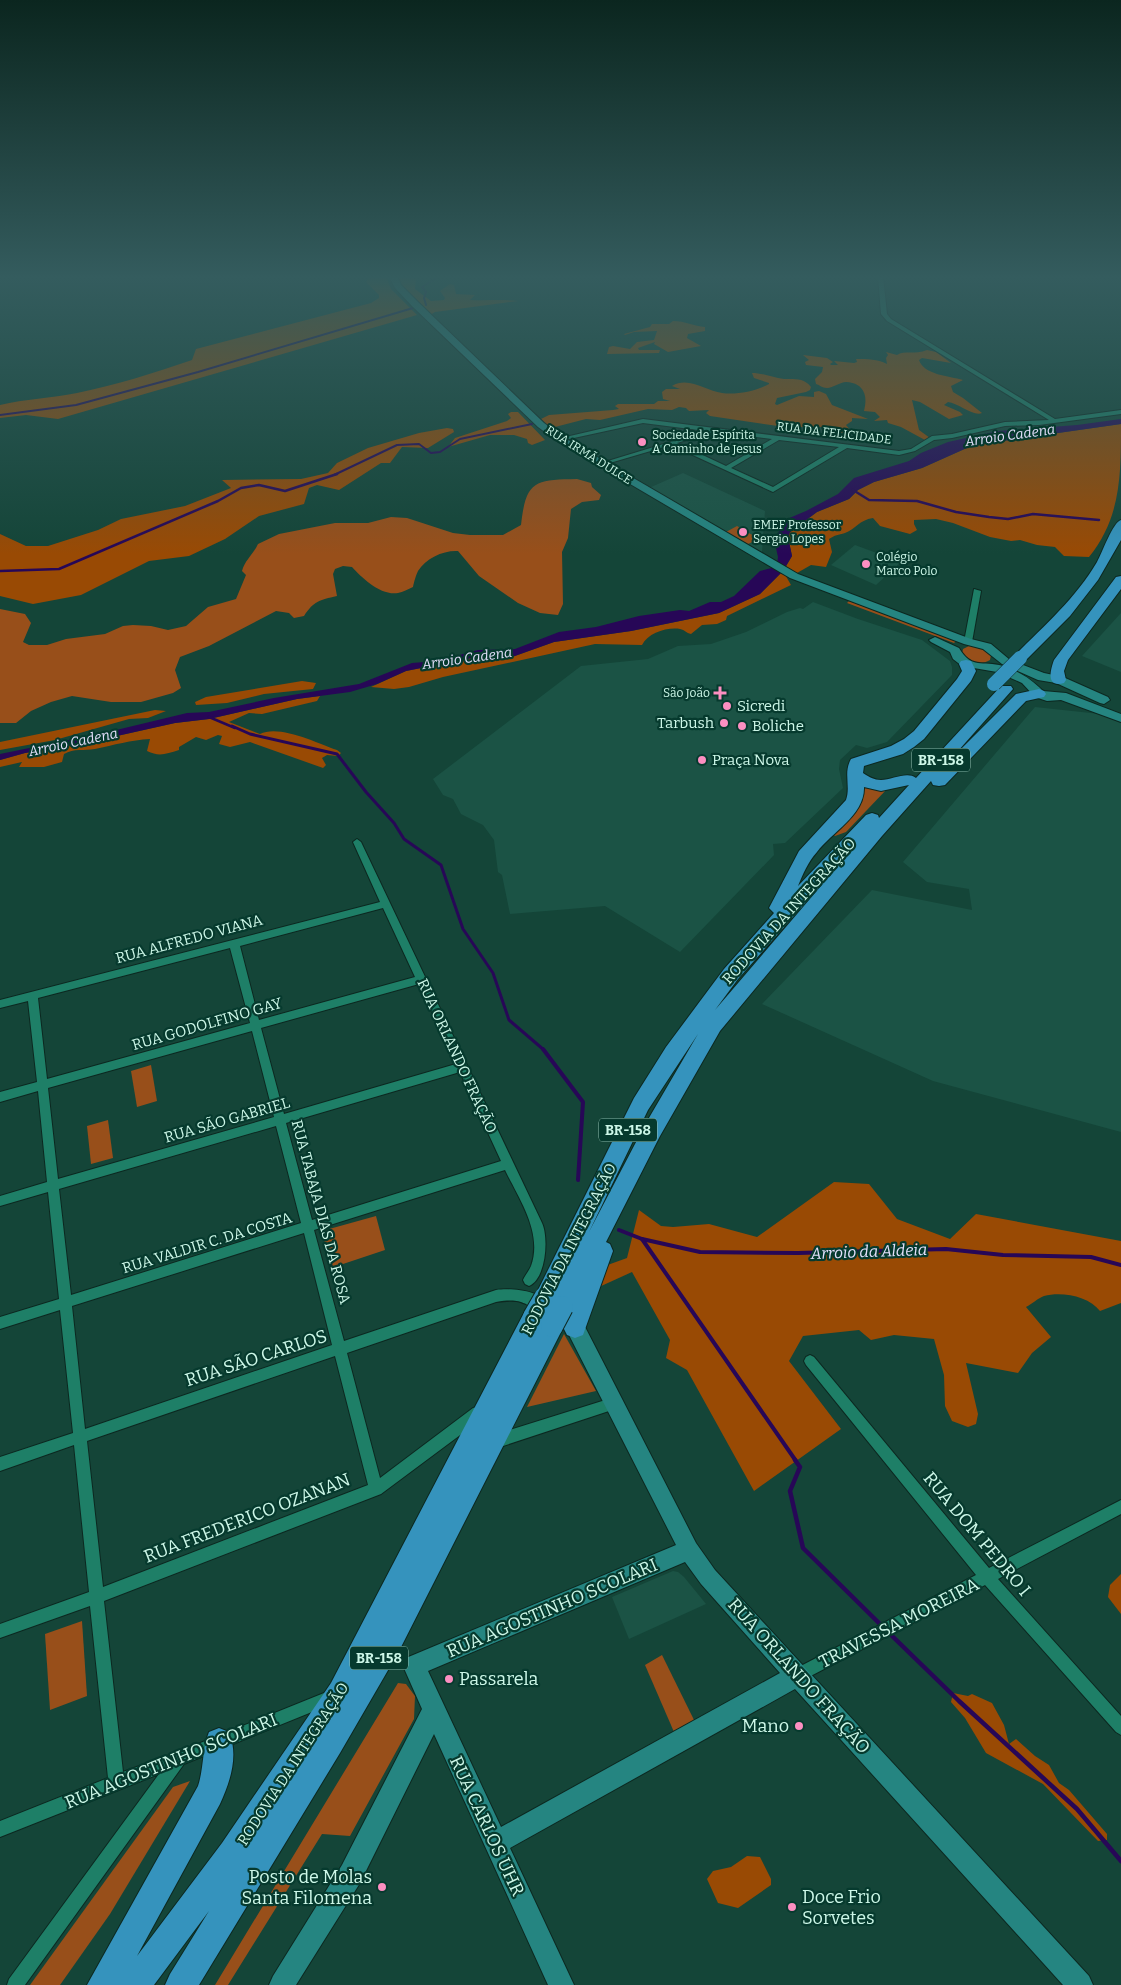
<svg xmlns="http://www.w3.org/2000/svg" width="1121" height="1985" font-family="Bitter,serif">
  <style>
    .built { fill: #1b5345 }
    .green { fill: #984f1a }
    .forest { fill: #994a04 }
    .water { fill: #270757 }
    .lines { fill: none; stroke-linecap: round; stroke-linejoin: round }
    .stream-far4 { stroke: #270757; stroke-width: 2 }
    .stream-far3 { stroke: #270757; stroke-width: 2.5 }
    .stream-far2 { stroke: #270757; stroke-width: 3 }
    .stream-far1 { stroke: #270757; stroke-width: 4 }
    .stream { stroke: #270757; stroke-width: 4.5 }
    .street-casing { stroke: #0c2820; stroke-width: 2 }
    .secondary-casing { stroke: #0c2820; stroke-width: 2 }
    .highway-casing { stroke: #0c2820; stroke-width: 2 }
    .street { fill: #1e7f67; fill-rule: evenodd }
    .secondary { fill: #258581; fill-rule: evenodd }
    .highway { fill: #3593bd; fill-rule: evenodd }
    .highway-bridge-far1-casing { stroke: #0c2820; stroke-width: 15; stroke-linecap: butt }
    .highway-bridge-casing { stroke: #0c2820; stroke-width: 24; stroke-linecap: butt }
    .highway-bridge-far1 { stroke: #3593bd; stroke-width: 14 }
    .highway-bridge { stroke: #3593bd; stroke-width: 22 }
    .poi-dot { fill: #fc8fc1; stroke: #063a2e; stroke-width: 2 }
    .labels { text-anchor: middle; stroke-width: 4.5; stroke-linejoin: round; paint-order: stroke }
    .far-street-label { font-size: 12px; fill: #cdf7e8; stroke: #063a2e }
    .far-poi-label { font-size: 12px; fill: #cdf7e8; stroke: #063a2e; text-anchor: start }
    .far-water-label { font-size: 14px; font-style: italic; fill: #e4e0fc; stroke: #063a2e }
    .shield { fill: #063a2e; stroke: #91beb0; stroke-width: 1 }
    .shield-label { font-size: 14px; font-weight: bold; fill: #cdf7e8 }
    .poi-label { font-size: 15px; fill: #cdf7e8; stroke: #063a2e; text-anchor: start }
    .street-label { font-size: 15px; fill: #cdf7e8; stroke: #063a2e }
    .water-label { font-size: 16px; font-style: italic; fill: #e4e0fc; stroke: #063a2e }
    .near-street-label { font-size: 18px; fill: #cdf7e8; stroke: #063a2e }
    .near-poi-label { font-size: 18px; fill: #cdf7e8; stroke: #063a2e; text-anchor: start }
  </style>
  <rect width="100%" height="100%" fill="#144538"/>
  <!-- built -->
  <g class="built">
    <path d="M 683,473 L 765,511 L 762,552 L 759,554 L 649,488 Z"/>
    <path d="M 855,545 L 901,562 L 876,585 L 831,565 Z"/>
    <path d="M 813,602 L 858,619 L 922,640 L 950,661 L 952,667 L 952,675 L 887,742 L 867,748 L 856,745 L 840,760 L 839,769 L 843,788 L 785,843 L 773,844 L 774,855 L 680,952 L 605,906 L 510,914 L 502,875 L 498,872 L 494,840 L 483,825 L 461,814 L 453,799 L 443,795 L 433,779 L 581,666 L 648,659 L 678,646 L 711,644 L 746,632 L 787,612 L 800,608 L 803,609 Z"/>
    <path d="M 1121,613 L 1121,672 L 1082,656 Z"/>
    <path d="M 1035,707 L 1100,714 L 1121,723 L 1121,1132 L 933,1081 L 762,1004 L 872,890 L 972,910 L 969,889 L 927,882 L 903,862 Z"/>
    <path d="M 673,1571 L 678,1572 L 684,1577 L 706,1604 L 629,1639 L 612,1597 Z"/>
  </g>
  <!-- green -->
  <g class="green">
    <path d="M 577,479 L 591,483 L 592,487 L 601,495 L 599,500 L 582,502 L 571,509 L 568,538 L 562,552 L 563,604 L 558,615 L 540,613 L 518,603 L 479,576 L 458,551 C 444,550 426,558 418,571 C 416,575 414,582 413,587 C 408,589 403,592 398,593 C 381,596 362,578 352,567 L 343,566 L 335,569 L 333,574 L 337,596 C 319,600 314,601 304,616 L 294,618 L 289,613 L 276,611 L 209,646 L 180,657 L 175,670 L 181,688 L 173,693 L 141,702 L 111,702 L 72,696 L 51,702 L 31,711 L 16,723 L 0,723 L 0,609 L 25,614 L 31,623 L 23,642 L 29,645 L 47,645 L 66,639 L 105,634 L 123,626 L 133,625 L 151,626 L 168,630 L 186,626 L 208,607 L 236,599 L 246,575 L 242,571 C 245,560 253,555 258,544 L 279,534 L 335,523 L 368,523 L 391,517 L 407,518 L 453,533 L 470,535 L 503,535 L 521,525 C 526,480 535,480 577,479 Z"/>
    <path d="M 737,526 L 759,539 L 748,544 L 726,532 Z"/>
    <path d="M 849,601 L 956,641 L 954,643 L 847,603 Z"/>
    <path d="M 969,646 L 981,647 L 991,655 L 990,660 C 980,666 971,662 962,654 L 963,649 Z"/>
    <path d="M 863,785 L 887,789 L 846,832 L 835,836 L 832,834 Z"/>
    <path d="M 151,1065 L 157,1101 L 137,1107 L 131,1071 Z"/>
    <path d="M 108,1120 L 113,1158 L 91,1164 L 87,1126 Z"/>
    <path d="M 376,1216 L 385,1250 L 331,1268 L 322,1231 Z"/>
    <path d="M 564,1334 L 596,1391 L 527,1407 Z"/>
    <path d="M 82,1621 L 87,1696 L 50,1710 L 45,1634 Z"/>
    <path d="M 662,1655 L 695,1722 L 674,1732 L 645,1665 Z"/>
    <path d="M 398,1683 L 406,1684 L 415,1696 L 414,1719 L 350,1836 L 322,1834 L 228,1985 L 215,1985 Z"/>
    <path d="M 190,1781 L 110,1914 L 60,1985 L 30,1985 L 173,1787 Z"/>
  </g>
  <!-- forest -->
  <g class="forest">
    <path d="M 370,276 L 386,276 L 391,289 L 417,315 L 58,419 L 26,415 L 0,418 L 0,405 C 25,399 51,398 77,393 C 116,385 154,373 192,360 L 196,349 L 371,303 L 379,298 L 379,295 L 366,282 Z"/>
    <path d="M 395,276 L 416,279 L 415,289 L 431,301 L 444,300 L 445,298 L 440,291 L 450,284 L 454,285 L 456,294 L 475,295 L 470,300 C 486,301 502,299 518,301 L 435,312 L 430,315 C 420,301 405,291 395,276 Z"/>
    <path d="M 673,321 C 685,321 694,326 705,327 L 705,331 L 688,334 L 687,338 L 701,346 L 668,352 L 654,344 L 655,342 L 638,348 L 639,350 L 660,350 L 659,353 L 607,354 L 609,347 L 613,346 L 630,349 L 637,342 L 654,340 L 657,331 L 634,332 L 625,335 L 624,334 L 650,327 L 652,324 L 669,324 Z"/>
    <path d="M 927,350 L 936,352 L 951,363 L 922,358 L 919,360 C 924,375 949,376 963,380 L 951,386 L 953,392 L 963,398 L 982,413 C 974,417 958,403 948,402 L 944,405 L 960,412 L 963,415 L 949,419 L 920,402 L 912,400 L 919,430 L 930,438 L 925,440 L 901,427 L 888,423 L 887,420 L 874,421 L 880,417 L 875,412 L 864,411 C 868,397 865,383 846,382 C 840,382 833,388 827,388 C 822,388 820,385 816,384 L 815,379 L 822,372 L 823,367 L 806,365 L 805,362 L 809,360 L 803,355 L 827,358 L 833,362 L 830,364 L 831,365 L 838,365 L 834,361 L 854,363 L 857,362 L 856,359 C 868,359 877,359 887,364 L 886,358 L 888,355 L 886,352 L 897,355 C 904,350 915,355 927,350 Z"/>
    <path d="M 752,373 C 760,373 770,376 778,378 C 790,381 802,375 811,387 L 810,390 L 806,392 L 777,398 L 775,404 L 777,405 L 799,396 L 814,397 L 814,392 L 819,391 L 826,394 L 832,405 L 868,419 L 852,418 L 852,421 L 846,425 L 851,431 L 845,433 L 830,431 L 821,427 L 785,427 L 710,416 L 706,413 L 709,410 L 689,411 L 686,408 L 679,407 L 672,410 L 648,409 L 600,420 L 586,419 L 551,428 L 541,419 L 549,415 L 613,410 L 619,409 L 615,406 L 618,404 L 654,404 L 658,401 L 670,401 L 663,399 L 662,392 L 666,389 L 680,389 L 672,386 C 689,376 706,391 722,393 C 737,395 756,391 769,384 L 769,383 L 754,378 Z"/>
    <path d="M 511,412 L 518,412 L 545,440 L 532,445 L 528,443 L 527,439 L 514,435 L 490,435 L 448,447 L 455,438 L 507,421 L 511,418 L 508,414 Z"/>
    <path d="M 1121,424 C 1121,474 1121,518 1089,557 L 1064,556 L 1055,547 L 1037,545 L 1020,540 L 1011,541 L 990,537 L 953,523 L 936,519 L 914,520 L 914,524 L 917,530 L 910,534 L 880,526 L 873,518 C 859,520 856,529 845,533 C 838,535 835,535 829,539 L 832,552 L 826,567 L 811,565 L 797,573 L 785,568 L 792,556 L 788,537 L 790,532 L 817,512 L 849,499 L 858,490 L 874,482 L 922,468 L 969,447 L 982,444 Z"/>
    <path d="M 447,428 L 453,429 L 454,432 L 428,448 L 402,447 L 390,463 L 381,463 L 339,490 L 317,485 L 309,488 L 304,504 L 259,516 L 225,539 L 189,556 L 149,561 L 81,595 L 33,604 L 0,596 L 0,534 L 26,546 L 48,546 L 98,530 L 121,519 L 185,506 L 231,488 L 222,480 L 301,479 L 328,473 L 337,463 L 368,448 L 419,433 Z"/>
    <path d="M 783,571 L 791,585 L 727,616 L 726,620 L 717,624 L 702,625 L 691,634 C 686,633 685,630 680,629 C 667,627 648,633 642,645 L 595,644 L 443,677 L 409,687 L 394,689 L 371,687 L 406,671 L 461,660 L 489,655 L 512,657 L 554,642 L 631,631 L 719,613 L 760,594 Z"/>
    <path d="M 302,681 L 316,683 L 313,689 L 264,694 L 227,703 L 196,705 L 195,702 L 206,697 Z"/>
    <path d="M 320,696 L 317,701 L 262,714 L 249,713 L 229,722 L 260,734 C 279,724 317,743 337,750 L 341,753 L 338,756 L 327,755 L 322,758 L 326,765 L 323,768 L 250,742 L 230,747 L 219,744 L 222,736 L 218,735 L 206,740 L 196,737 L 179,747 L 179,750 C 166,754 159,757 147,751 L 150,739 C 131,740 114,745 95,749 C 84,751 74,748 64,754 L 62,762 L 44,767 L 19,767 L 22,762 L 0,767 L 0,760 L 25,753 L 90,742 L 175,723 L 209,719 L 297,699 Z"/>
    <path d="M 155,710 L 166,711 L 148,718 L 129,719 L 55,740 L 0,750 L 0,742 Z"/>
    <path d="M 834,1182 L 869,1184 L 897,1219 L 950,1239 L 976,1214 L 1121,1241 L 1121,1303 L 1100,1311 C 1089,1296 1061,1291 1044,1296 C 1038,1298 1032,1304 1026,1307 L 1051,1337 L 1032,1353 L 1018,1373 L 966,1363 L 978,1414 L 976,1424 L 968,1427 L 952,1421 L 945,1406 L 944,1375 L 934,1339 L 894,1335 L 871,1340 L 859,1330 L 803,1336 L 789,1361 L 841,1429 L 754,1491 L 687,1370 L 666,1358 L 670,1340 L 632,1272 L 599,1287 L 602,1267 L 627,1258 L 639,1210 L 661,1226 L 673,1227 L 709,1224 L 757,1237 Z"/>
    <path d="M 1121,1574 L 1121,1614 L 1108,1597 L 1110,1585 Z"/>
    <path d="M 953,1693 L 968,1696 L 972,1694 L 992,1703 L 1004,1725 L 1009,1744 L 1016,1739 L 1035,1756 L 1049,1765 L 1059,1783 L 1069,1790 L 1107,1834 L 1107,1840 L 1098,1841 L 1043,1784 L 986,1753 L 965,1718 L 951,1702 Z"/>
    <path d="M 747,1856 L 760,1857 L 771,1879 L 771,1885 L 738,1908 L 718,1903 L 707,1879 L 713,1871 L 731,1867 Z"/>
  </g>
  <!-- water -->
  <path class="water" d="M 1121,419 L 1121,424 L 982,444 L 969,447 L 922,468 L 874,482 L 858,490 L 849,499 L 817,512 L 790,532 L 788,537 L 792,556 L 783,571 L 760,594 L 719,613 L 631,631 L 554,642 L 512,657 L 489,655 L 461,660 L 406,671 L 377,684 L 350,692 L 297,699 L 209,719 L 175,723 L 90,742 L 25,753 L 0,760 L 0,754 L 108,732 L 187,713 L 209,712 L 274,698 L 359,684 L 412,663 L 437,661 L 478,650 L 515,649 L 559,632 L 596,627 L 639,616 L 680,610 L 689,611 L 710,602 L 721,602 L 734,596 L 760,571 L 775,567 L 777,564 L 778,557 L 774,539 L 787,519 L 806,511 L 838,494 L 854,478 L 909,461 L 921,453 L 948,442 L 998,431 L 1077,425 Z"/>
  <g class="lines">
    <!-- stream-far4 -->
    <g class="stream-far4">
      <path d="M 426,305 L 424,298 L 426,292 L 422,287 L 436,278 L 432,276"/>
      <path d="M 0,415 L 76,405 L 198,372 L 413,308"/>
      <path d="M 334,475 L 397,445 L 419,444 L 431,453 L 440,452 L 460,439 L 532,424"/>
    </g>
    <!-- stream-far3 -->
    <g class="stream-far3">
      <path d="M 853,490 L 869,500 L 917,501 L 956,512 L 989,517 L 1008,519 L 1033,514 L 1099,520"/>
      <path d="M 0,571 L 59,569 L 218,501 L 241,488 L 259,485 L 285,491 L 337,474"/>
      <path d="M 209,717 L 235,728"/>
    </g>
    <!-- stream-far2 -->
    <path class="stream-far2" d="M 232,726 L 250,734 L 337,754 L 366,792 L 394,823 L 404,839 L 441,865 L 463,929 L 493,973 L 509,1020 L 544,1050"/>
    <!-- stream-far1 -->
    <g class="stream-far1">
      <path d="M 543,1049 L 583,1102 L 578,1180"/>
      <path d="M 619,1230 L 642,1239 L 700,1252 L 798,1253 L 946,1249 L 1003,1255 L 1091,1257 L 1121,1265"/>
      <path d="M 642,1239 L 796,1461"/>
    </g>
    <!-- stream -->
    <g class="stream">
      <path d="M 795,1460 L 800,1467 L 790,1491 L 803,1548 L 883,1627"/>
      <path d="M 888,1632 L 959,1701 L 1077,1809 L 1121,1861"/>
    </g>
    <!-- street casing -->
    <g class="street-casing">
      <g id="street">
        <path d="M 878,276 L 883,276 L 887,314 L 891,319 L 1055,419 L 1121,410 L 1121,414 L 1039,425 L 1005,426 L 952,438 L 934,440 L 915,451 L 899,455 L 847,448 L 773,492 L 671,445 L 603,465 L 598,464 L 706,431 L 643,423 L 560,441 L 557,439 L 643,419 L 899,451 L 911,449 L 932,436 L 952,434 L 1005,422 L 1049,420 L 887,321 L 881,314 ZM 713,432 L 714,432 L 772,439 L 726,466 L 677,443 ZM 779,440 L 839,447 L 773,487 L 731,468 Z"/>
        <path d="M 974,589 L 981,591 L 972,642 L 968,644 L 964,642 Z"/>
        <path d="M 357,839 L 361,842 L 542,1223 C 549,1238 546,1279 529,1286 L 525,1284 L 523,1280 C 525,1275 529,1271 531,1266 C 543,1233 519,1199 505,1170 L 314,1230 L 344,1341 L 496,1290 C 511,1288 542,1290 549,1306 L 547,1310 L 543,1312 C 521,1303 522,1298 496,1302 L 347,1353 L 380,1478 L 473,1408 L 478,1407 L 483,1408 L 484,1413 L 483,1418 L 381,1494 L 104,1601 L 123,1772 L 178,1752 L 329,1691 L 334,1693 L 336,1698 L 334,1703 L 184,1764 L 25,1985 L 7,1985 L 9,1979 L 159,1774 L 0,1837 L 0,1821 L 108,1778 L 90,1606 L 0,1638 L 0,1624 L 89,1592 L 74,1445 L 0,1471 L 0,1457 L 73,1433 L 60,1310 L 0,1329 L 0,1317 L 59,1299 L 48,1192 L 0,1206 L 0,1196 L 47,1182 L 38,1091 L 0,1102 L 0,1092 L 37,1082 L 28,1001 L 0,1008 L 0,1000 L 380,902 L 353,842 ZM 383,908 L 415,977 L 259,1020 L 240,946 ZM 230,948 L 250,1023 L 47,1079 L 38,998 ZM 419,984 L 456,1064 L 284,1114 L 261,1028 ZM 252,1031 L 274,1117 L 58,1179 L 48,1088 ZM 460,1072 L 501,1161 L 312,1220 L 286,1123 ZM 276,1126 L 301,1223 L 71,1295 L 59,1189 ZM 304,1233 L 332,1345 L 85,1429 L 72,1306 ZM 335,1356 L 368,1485 L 103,1587 L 87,1441 Z"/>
        <path d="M 810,1355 L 814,1357 L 989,1568 L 1121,1500 L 1121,1514 L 998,1579 L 1121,1716 L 1121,1735 L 1116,1732 L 985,1585 L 803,1680 L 798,1682 L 793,1680 L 791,1675 L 793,1670 L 976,1575 L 806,1365 L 804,1361 L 806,1357 Z"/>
        <path d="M 615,1397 L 620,1398 L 621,1403 L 620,1408 L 615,1409 L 494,1449 L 489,1447 L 487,1442 L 489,1437 L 494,1435 Z"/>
      </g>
    </g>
    <!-- secondary casing -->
    <g class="secondary-casing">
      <g id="secondary">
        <path d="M 389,276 L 397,276 L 401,285 L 418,302 L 544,423 L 563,437 L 798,574 L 971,639 L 991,644 L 1010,660 L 1044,673 L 1063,677 L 1108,697 L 1110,700 L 1104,704 L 1100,703 L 1056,683 L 1038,680 L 1002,664 L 983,649 L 964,644 L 790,578 L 557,441 L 538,427 L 412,306 L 395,288 Z"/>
        <path d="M 935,637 L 959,648 C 972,670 982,660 1003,666 C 1020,672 1031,679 1043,691 L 1066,693 L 1121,714 L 1121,722 L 1061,700 L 1047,701 L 1035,697 L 1022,683 L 997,672 L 962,666 L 953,659 L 950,652 L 931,642 L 929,640 Z"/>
        <path d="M 575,1318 L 582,1321 L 696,1543 L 715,1570 L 1089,1976 L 1093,1985 L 1063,1985 L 795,1689 L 510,1848 L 574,1985 L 548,1985 L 434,1734 L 360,1883 L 296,1985 L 269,1985 L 273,1976 L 342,1865 L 422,1709 L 403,1666 L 406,1658 L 676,1545 L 568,1333 L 566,1327 L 568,1321 ZM 685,1562 L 701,1584 L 780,1673 L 501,1827 L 428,1671 Z"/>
      </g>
    </g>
    <!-- highway casing -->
    <g class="highway-casing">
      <g id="highway">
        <path d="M 1121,520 L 1121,540 L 1098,580 L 1070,616 L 1025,661 L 1015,661 L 1013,658 L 1015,655 C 1044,626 1076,598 1097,562 C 1102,553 1113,522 1121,520 Z"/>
        <path d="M 1121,576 L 1121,589 L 1068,660 L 1064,671 L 1066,680 L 1064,683 C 1046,688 1050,671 1054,660 L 1116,577 Z"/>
        <path d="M 966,660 L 971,661 L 976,671 L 971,681 L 924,739 L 914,747 L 903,754 L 864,766 L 863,773 C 869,777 874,780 881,780 C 892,780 907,771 916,778 L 1001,686 L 1011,686 L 1013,689 L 950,760 L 1016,694 L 1039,689 L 1044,691 L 1046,694 L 1044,697 L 1026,701 L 945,785 L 939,786 L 933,785 L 931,781 L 882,836 L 720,1031 L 660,1136 L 606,1242 L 610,1244 L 613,1251 L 583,1335 L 575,1338 L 567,1335 L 563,1327 L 567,1316 L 562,1318 L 554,1315 L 551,1307 L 545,1309 L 537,1306 L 534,1298 L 634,1098 L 666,1047 L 724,969 L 774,913 L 769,908 L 799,851 L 846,800 C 851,786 843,773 851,759 L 891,746 L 904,739 L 914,731 L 957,679 L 962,671 L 959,664 L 961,661 ZM 909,785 L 879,818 L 878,815 L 872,813 L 866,815 L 798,886 C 803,874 808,862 817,852 C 832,832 865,815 864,787 L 881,791 ZM 839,865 L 715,1010 L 738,979 ZM 698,1034 L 646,1123 L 589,1232 L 648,1110 Z"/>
        <path d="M 534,1306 L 542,1309 L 545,1317 L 552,1315 L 560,1318 L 564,1326 L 560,1334 L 398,1653 L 340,1753 L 199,1985 L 165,1985 L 170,1974 L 209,1911 L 154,1985 L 87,1985 L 198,1786 C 204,1768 202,1749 209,1732 L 219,1728 L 229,1732 C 239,1756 230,1782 220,1804 L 137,1956 L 222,1843 L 331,1683 L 526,1309 Z"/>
      </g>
    </g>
    <!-- street -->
    <use href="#street" class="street"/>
    <!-- secondary -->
    <use href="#secondary" class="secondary"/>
    <!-- highway -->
    <use href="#highway" class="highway"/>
    <!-- highway-bridge-far1 casing -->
    <g class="highway-bridge-far1-casing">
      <path id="highway-bridge-far1" d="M 994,684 L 1020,658"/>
    </g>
    <!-- highway-bridge casing -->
    <g class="highway-bridge-casing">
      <g id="highway-bridge">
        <path d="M 534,1317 L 545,1298"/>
        <path d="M 552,1326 L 562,1307"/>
      </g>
    </g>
    <!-- highway-bridge-far1 -->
    <use href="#highway-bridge-far1" class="highway-bridge-far1"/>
    <!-- highway-bridge -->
    <use href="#highway-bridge" class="highway-bridge"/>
  </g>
  <!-- sky -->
  <linearGradient id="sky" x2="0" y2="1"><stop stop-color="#0b261f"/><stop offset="0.5" stop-color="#345c5e"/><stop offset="1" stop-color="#345c5e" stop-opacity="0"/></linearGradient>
  <rect width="1121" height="554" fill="url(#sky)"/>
  <!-- markers -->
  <g class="poi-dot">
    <circle cx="642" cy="442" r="5"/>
    <circle cx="743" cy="532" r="5"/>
    <circle cx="866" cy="564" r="5"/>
    <path d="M717.5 685.5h5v5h5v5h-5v5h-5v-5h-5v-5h5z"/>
    <circle cx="727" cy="706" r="5"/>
    <circle cx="724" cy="723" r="5"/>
    <circle cx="742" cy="726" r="5"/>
    <circle cx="702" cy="760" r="5"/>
    <circle cx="449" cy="1679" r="5"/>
    <circle cx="799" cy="1726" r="5"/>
    <circle cx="382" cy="1887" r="5"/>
    <circle cx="792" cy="1907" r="5"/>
  </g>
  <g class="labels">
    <!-- far-street labels -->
    <g class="far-street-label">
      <text transform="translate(834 433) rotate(7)" y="4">RUA DA FELICIDADE</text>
      <text transform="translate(589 455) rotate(32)" y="4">RUA IRMÃ DULCE</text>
    </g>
    <!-- far-poi labels -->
    <g class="far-poi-label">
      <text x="652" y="439">Sociedade Espírita<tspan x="652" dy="14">A Caminho de Jesus</tspan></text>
      <text x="753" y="529">EMEF Professor<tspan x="753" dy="14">Sergio Lopes</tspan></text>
      <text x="876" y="561">Colégio<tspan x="876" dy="14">Marco Polo</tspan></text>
      <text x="710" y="697" text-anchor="end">São João</text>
    </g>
    <!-- far-water labels -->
    <g class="far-water-label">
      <text transform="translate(1010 435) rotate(-8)" y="5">Arroio Cadena</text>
      <text transform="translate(467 658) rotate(-8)" y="5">Arroio Cadena</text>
      <text transform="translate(73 742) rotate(-12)" y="5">Arroio Cadena</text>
    </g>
    <!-- shield labels -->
    <g class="shield">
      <rect x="912" y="748.5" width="58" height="23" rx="4"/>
      <rect x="599" y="1118.5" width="58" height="23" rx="4"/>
      <rect x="350" y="1646.5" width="58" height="23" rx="4"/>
    </g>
    <g class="shield-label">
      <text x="941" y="765">BR-158</text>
      <text x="628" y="1135">BR-158</text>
      <text x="379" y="1663">BR-158</text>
    </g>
    <!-- poi labels -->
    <g class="poi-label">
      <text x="737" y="711">Sicredi</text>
      <text x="714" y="728" text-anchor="end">Tarbush</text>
      <text x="752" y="731">Boliche</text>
      <text x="712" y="765">Praça Nova</text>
    </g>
    <!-- street labels -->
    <g class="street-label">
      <text transform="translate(789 911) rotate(-48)" y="5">RODOVIA DA INTEGRAÇÃO</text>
      <text transform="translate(189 939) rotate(-15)" y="5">RUA ALFREDO VIANA</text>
      <text transform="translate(207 1024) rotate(-16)" y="5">RUA GODOLFINO GAY</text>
      <text transform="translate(457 1056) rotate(65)" y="5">RUA ORLANDO FRAÇÃO</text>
      <text transform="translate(227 1120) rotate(-16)" y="5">RUA SÃO GABRIEL</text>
      <text transform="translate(321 1212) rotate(75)" y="5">RUA TABAJA DIAS DA ROSA</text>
      <text transform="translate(207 1243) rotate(-17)" y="5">RUA VALDIR C. DA COSTA</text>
      <text transform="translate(569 1249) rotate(-63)" y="5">RODOVIA DA INTEGRAÇÃO</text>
      <text transform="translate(293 1764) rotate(-57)" y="5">RODOVIA DA INTEGRAÇÃO</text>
    </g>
    <!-- water labels -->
    <g class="water-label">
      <text transform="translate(869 1251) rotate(-2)" y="6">Arroio da Aldeia</text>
    </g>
    <!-- near-street labels -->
    <g class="near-street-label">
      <text transform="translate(256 1358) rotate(-18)" y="6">RUA SÃO CARLOS</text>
      <text transform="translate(247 1518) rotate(-21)" y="6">RUA FREDERICO OZANAN</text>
      <text transform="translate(977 1534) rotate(50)" y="6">RUA DOM PEDRO I</text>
      <text transform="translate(552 1608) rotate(-23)" y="6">RUA AGOSTINHO SCOLARI</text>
      <text transform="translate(899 1623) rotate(-27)" y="6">TRAVESSA MOREIRA</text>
      <text transform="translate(799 1676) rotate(48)" y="6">RUA ORLANDO FRAÇÃO</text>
      <text transform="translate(171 1761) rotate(-22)" y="6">RUA AGOSTINHO SCOLARI</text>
      <text transform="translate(487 1826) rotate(65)" y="6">RUA CARLOS UHR</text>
    </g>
    <!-- near-poi labels -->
    <g class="near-poi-label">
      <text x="459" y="1685">Passarela</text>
      <text x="789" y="1732" text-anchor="end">Mano</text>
      <text x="372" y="1883" text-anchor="end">Posto de Molas<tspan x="372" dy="21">Santa Filomena</tspan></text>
      <text x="802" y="1903">Doce Frio<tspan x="802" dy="21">Sorvetes</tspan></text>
    </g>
  </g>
</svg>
